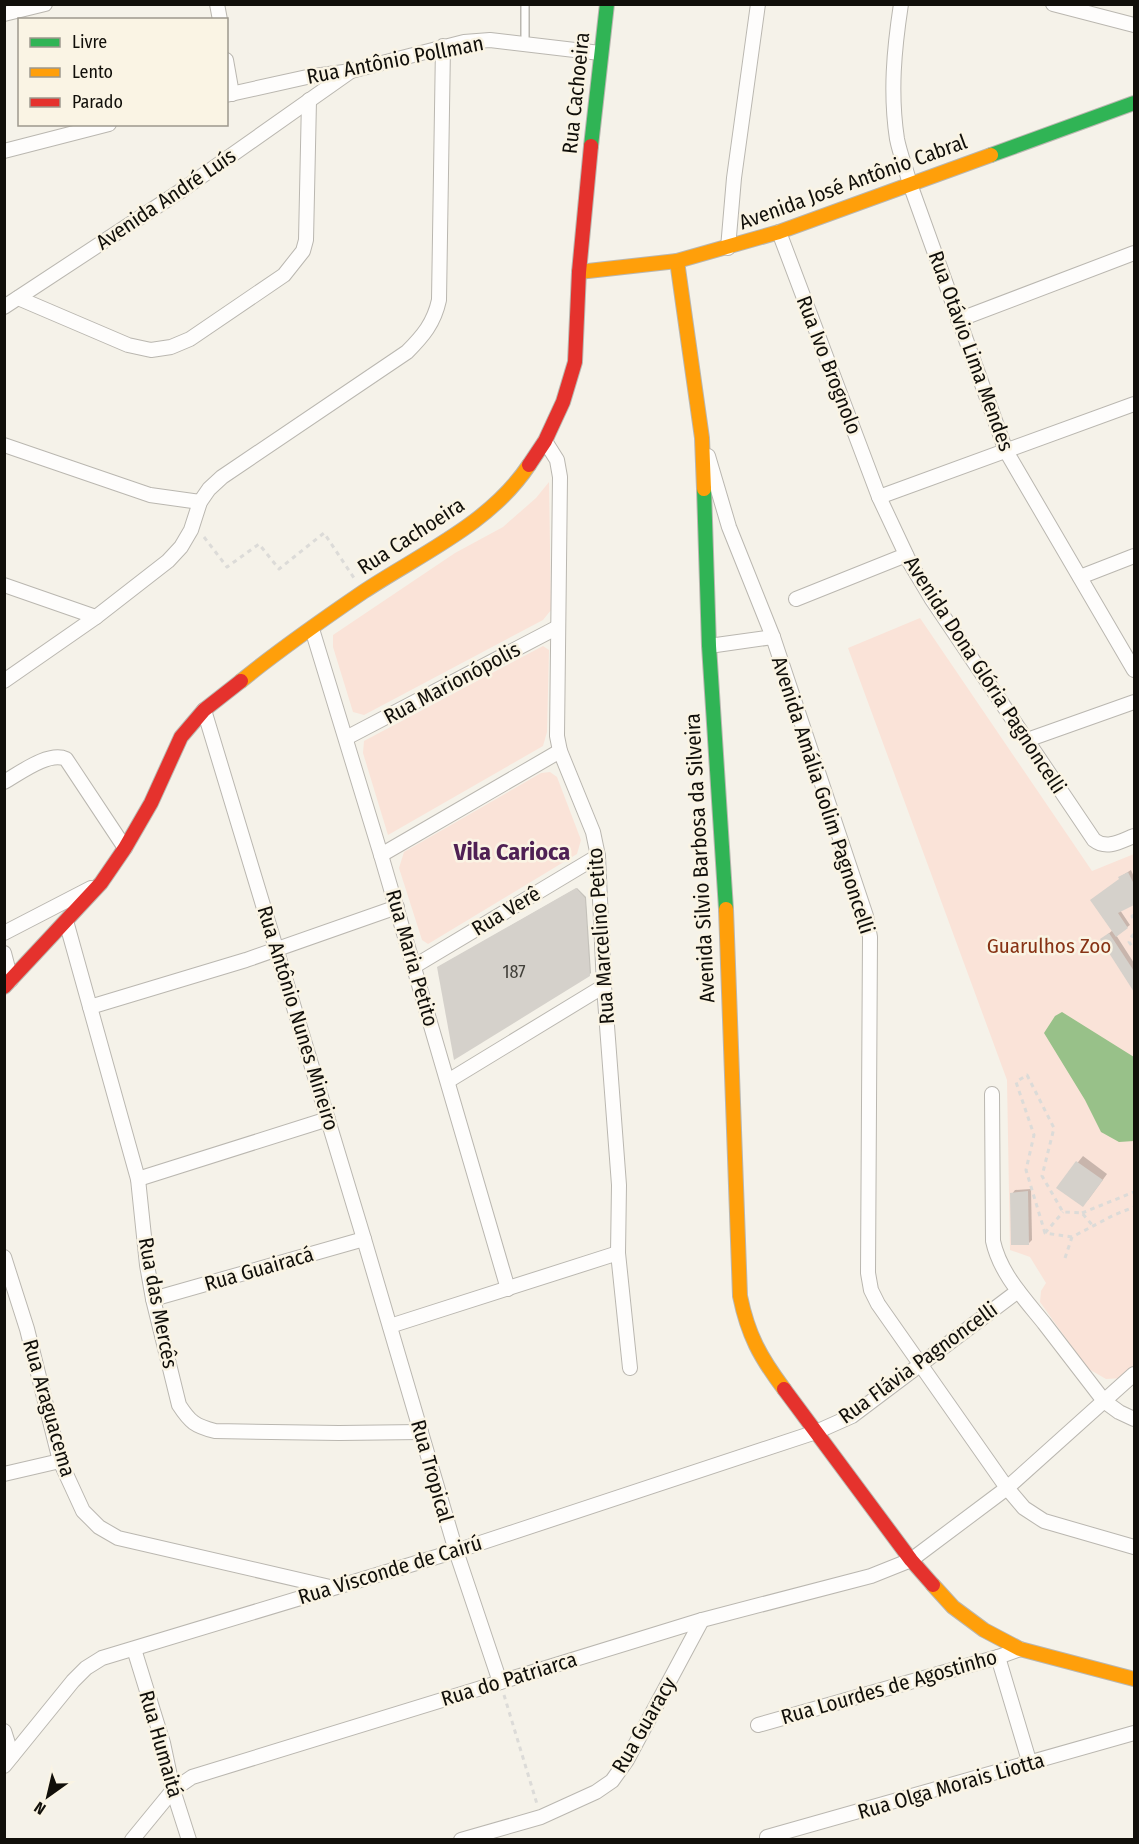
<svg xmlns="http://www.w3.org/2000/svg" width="1139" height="1844" font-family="'Fira Sans Condensed',sans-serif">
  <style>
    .green { fill: #fae3d8 }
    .water { fill: #98c189 }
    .shadow { fill: #0003 }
    .building { fill: #d5d1cb }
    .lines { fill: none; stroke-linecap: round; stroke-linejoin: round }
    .lane-casing { stroke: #bab7b0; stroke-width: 10 }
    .street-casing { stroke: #bab7b0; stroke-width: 16 }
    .fast-casing { stroke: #bab7b0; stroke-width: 16 }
    .slow-casing { stroke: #bab7b0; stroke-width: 16 }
    .jam-casing { stroke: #bab7b0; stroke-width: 16 }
    .path { stroke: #dcdbd8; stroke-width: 3; stroke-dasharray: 4.5 4.5; stroke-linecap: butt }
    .lane { stroke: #fefdfc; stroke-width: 7 }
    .street { stroke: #fefdfc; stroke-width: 14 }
    .fast { stroke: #30b455; stroke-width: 14 }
    .slow { stroke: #ff9f0a; stroke-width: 14 }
    .jam { stroke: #e5322d; stroke-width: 14 }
    .labels { text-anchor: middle; stroke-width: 5; stroke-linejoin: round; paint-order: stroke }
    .number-label { font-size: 18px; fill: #42403a }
    .street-label { font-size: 21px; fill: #110f0a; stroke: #faf4e4 }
    .park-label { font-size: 21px; fill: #873315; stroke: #faf4e4 }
    .quarter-label { font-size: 24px; font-weight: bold; fill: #4f2154; stroke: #faf4e4 }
  </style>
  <rect width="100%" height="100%" fill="#f5f2e9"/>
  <!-- green -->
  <g class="green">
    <path d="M 549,482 L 551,610 L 543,620 L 364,715 L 353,712 L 333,647 L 333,635 L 455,553 L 503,527 L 536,498 Z"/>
    <path d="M 920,618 L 1092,871 L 1134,854 L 1134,1368 L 1124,1378 L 1106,1379 L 1087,1368 L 1040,1302 L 1041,1291 L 1046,1283 L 1030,1257 L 1010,1250 L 1007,1080 L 848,648 Z"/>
    <path d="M 543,646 L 549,650 L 547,732 L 543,746 L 388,835 L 363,753 L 364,741 Z"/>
    <path d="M 550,772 L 557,777 L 581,840 L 577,854 L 428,944 L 422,940 L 399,868 L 404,852 L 541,773 Z"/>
  </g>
  <!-- water -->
  <path class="water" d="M 1062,1012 L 1134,1057 L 1134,1141 L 1119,1142 L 1101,1132 L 1085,1100 L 1044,1033 L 1055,1016 Z"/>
  <!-- shadow -->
  <g class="shadow">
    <path d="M 1131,870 L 1134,877 L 1134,903 L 1120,910 L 1130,925 L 1116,935 L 1134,963 L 1134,990 L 1102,939 L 1113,930 L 1120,877 Z"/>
    <path d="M 577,888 L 586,897 L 591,973 L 589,975 L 440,966 Z"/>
    <path d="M 1083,1156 L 1107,1174 L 1088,1200 L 1058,1187 Z"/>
    <path d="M 1031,1189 L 1032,1240 L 1029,1243 L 1012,1194 L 1015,1190 Z"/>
  </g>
  <!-- building -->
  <g class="building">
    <path d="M 1128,872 L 1134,884 L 1134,905 L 1118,913 L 1128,928 L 1116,937 L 1090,900 L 1119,879 L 1118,877 Z"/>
    <path d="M 576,888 L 585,898 L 590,976 L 454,1060 L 437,967 Z"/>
    <path d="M 1109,933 L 1134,971 L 1134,992 L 1100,939 Z"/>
    <path d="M 1076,1161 L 1103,1180 L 1083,1207 L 1056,1188 Z"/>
    <path d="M 1028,1191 L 1029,1245 L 1011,1245 L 1010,1193 Z"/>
  </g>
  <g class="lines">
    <!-- lane casing -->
    <g class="lane-casing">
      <path id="lane" d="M 525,44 L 525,4"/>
    </g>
    <!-- street casing -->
    <g class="street-casing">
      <g id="street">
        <path d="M 217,4 L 220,20"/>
        <path d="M 901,4 C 894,50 890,93 897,139 C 900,154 906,169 910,184 L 1006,451 L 1134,670"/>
        <path d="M 1053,4 L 1134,25"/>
        <path d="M 4,14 L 45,4"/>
        <path d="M 226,60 L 232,94"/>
        <path d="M 226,95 L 307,77 L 351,71 L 464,42 L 490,40 L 600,53"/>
        <path d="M 4,151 L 109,124"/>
        <path d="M 779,232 L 879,497 L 910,563 L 931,598 L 1094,840 C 1107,850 1121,841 1134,836"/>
        <path d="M 728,248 L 734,178 L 758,4"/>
        <path d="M 18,298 L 128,345 L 151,350 L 171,347 L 190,339 L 284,275 L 303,251 L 306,240 L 309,100"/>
        <path d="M 4,307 L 185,188 L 351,71"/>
        <path d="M 958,320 L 1134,253"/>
        <path d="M 545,441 L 557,460 L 560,477 L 557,736 L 560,751 L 593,832 L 598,856 L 604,986 L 619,1185 L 618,1253 L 630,1368"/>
        <path d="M 4,445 L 150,495 L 200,502"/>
        <path d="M 708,456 L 729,527 L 773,637 L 866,916 L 870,937 L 868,1273 L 871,1290 L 878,1304 L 1007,1488 L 1024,1508 L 1044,1521 L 1134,1547"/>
        <path d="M 879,497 L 1134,404"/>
        <path d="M 1080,577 L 1134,556"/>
        <path d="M 4,585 L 96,617"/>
        <path d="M 796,599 L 906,555"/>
        <path d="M 312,629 L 381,855 L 508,1289"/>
        <path d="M 709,646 L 773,637"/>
        <path d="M 4,681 L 96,617 L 168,561 L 181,547 L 191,530 L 200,502 L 209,489 L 222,477 L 407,352 C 423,336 434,323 439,300 L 443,46"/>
        <path d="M 204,710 L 364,1239 L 456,1551 L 500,1682"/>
        <path d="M 346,738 L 558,627"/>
        <path d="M 1027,740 L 1134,702"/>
        <path d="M 4,782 C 20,773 49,751 66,759 L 125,848"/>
        <path d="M 381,855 L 560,751"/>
        <path d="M 66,921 L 138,1179 L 147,1265 L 153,1299 L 179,1405 C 190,1422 195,1426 215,1431 L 339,1433 L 421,1432"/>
        <path d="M 4,933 L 91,888"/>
        <path d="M 4,953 L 11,980"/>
        <path d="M 413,967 L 598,856"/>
        <path d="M 90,1007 L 246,960 L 397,907"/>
        <path d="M 448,1081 L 604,986"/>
        <path d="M 992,1094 L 993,1241 C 1000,1273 1023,1297 1044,1323 C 1064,1349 1084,1375 1104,1401 L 1119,1412 L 1134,1419"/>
        <path d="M 138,1179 L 328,1119"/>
        <path d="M 4,1257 L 27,1329 L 60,1461 L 83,1511 L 99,1527 L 118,1538 L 330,1587"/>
        <path d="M 153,1299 L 364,1239"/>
        <path d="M 390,1326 L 618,1253"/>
        <path d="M 4,1474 L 60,1461"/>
        <path d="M 134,1649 L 163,1743 L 173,1790 L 189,1840"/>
        <path d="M 998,1657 L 1030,1764"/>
        <path d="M 758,1725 L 998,1657 L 1020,1649"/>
        <path d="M 4,1731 L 12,1756"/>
        <path d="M 4,1766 L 73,1681 L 86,1668 L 102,1658 L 456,1551 L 816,1432 L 852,1416 L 1018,1291"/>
        <path d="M 767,1837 L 1134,1733"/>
        <path d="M 132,1840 L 173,1790 L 192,1777 L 702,1620 L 871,1576 L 911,1560 L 1007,1488 L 1134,1374"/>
        <path d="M 461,1840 L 541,1817 L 596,1792 L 612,1781 L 627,1760 L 702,1620"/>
      </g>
    </g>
    <!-- fast casing -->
    <g class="fast-casing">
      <g id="fast">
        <path d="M 591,146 L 607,4"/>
        <path d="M 991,155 L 1134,103"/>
        <path d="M 704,489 L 709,646 L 726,909"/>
      </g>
    </g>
    <!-- slow casing -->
    <g class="slow-casing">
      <g id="slow">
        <path d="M 677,261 L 702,438 L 704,489"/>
        <path d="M 579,272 L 677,261 L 779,232 L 991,155"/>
        <path d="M 241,681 C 280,649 322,620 363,592 C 420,554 490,524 529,465"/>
        <path d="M 726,909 L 740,1296 C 748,1335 760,1357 784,1389"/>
        <path d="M 933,1585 L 953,1607 L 984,1630 L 1020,1649 L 1134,1679"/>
      </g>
    </g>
    <!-- jam casing -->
    <g class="jam-casing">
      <g id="jam">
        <path d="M 529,465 L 545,441 L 563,402 L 575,362 L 579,272 L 591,146"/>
        <path d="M 4,987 L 101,883 L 125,848 L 151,803 L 181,737 L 204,710 L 241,681"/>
        <path d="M 784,1389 L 911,1560 L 933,1585"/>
      </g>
    </g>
    <!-- path -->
    <g class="path">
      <path d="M 204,537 L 227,567 L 259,544 L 279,569 L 324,533 L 354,578"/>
      <path d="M 1134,915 L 1132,916 L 1134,921"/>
      <path d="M 1134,934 L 1132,936 L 1129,942 L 1134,949"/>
      <path d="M 1082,1213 L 1134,1192"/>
      <path d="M 1045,1233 L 1063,1212"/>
      <path d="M 1072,1237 L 1045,1233 L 1026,1170 L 1034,1135 L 1016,1082 L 1027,1075 L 1054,1128 L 1042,1176 L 1063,1212 L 1082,1213 L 1093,1226"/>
      <path d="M 1065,1258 L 1072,1237 L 1114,1215 L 1134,1207"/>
      <path d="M 504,1695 L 537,1804"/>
    </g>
    <!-- lane -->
    <use href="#lane" class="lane"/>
    <!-- street -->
    <use href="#street" class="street"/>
    <!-- fast -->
    <use href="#fast" class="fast"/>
    <!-- slow -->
    <use href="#slow" class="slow"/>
    <!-- jam -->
    <use href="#jam" class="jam"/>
  </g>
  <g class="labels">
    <!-- number labels -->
    <g class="number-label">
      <text x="514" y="978">187</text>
    </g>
    <!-- street labels -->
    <g class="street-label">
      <text transform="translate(395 60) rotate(-11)" y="7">Rua Antônio Pollman</text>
      <text transform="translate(576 93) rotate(-84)" y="7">Rua Cachoeira</text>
      <text transform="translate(853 182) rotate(-20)" y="7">Avenida José Antônio Cabral</text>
      <text transform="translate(166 199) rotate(-34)" y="7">Avenida André Luís</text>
      <text transform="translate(971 351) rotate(70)" y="7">Rua Otávio Lima Mendes</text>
      <text transform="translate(829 365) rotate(69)" y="7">Rua Ivo Brognolo</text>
      <text transform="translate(411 536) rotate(-33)" y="7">Rua Cachoeira</text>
      <text transform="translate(985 675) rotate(57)" y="7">Avenida Dona Glória Pagnoncelli</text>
      <text transform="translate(452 683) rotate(-28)" y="7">Rua Marionópolis</text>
      <text transform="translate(823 795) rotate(72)" y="7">Avenida Amália Golim Pagnoncelli</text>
      <text transform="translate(700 858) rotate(-93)" y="7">Avenida Silvio Barbosa da Silveira</text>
      <text transform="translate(506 911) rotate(-31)" y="7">Rua Verê</text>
      <text transform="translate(601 936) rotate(-94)" y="7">Rua Marcelino Petito</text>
      <text transform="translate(412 958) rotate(74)" y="7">Rua Maria Petito</text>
      <text transform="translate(298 1018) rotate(73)" y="7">Rua Antônio Nunes Mineiro</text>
      <text transform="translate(259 1269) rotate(-16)" y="7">Rua Guairacá</text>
      <text transform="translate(158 1303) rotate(79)" y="7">Rua das Mercês</text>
      <text transform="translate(918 1363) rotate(-36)" y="7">Rua Flávia Pagnoncelli</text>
      <text transform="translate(49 1408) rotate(74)" y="7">Rua Araguacema</text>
      <text transform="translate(432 1471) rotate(74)" y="7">Rua Tropical</text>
      <text transform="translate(390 1570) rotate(-17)" y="7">Rua Visconde de Cairú</text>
      <text transform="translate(509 1679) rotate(-17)" y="7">Rua do Patriarca</text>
      <text transform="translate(889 1687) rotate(-16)" y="7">Rua Lourdes de Agostinho</text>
      <text transform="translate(644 1725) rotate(-60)" y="7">Rua Guaracy</text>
      <text transform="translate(161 1744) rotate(74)" y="7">Rua Humaitá</text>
      <text transform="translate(951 1786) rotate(-16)" y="7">Rua Olga Morais Liotta</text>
    </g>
    <!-- park labels -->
    <g class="park-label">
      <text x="1049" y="953">Guarulhos Zoo</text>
    </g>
    <!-- quarter labels -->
    <g class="quarter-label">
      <text x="512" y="860">Vila Carioca</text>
    </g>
  </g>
  <!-- border -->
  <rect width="1139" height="1844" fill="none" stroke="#110f0a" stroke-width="12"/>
  <!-- legend -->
  <rect x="18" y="18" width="210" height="108" fill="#faf4e4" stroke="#9d988d" stroke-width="1.5"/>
  <rect x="30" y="38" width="30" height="9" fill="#30b455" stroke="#9d988d" stroke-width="1.5"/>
  <text x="72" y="48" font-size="18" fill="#110f0a">Livre</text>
  <rect x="30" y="68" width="30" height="9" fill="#ff9f0a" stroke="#9d988d" stroke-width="1.5"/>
  <text x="72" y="78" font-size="18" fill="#110f0a">Lento</text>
  <rect x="30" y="98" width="30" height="9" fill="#e5322d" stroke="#9d988d" stroke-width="1.5"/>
  <text x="72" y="108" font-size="18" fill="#110f0a">Parado</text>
  <!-- north arrow -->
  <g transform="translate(48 1796) rotate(214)" stroke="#faf4e4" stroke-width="4.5" paint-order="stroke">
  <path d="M0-4.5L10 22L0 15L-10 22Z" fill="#110f0a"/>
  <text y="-9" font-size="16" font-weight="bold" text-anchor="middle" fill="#110f0a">N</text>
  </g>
</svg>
